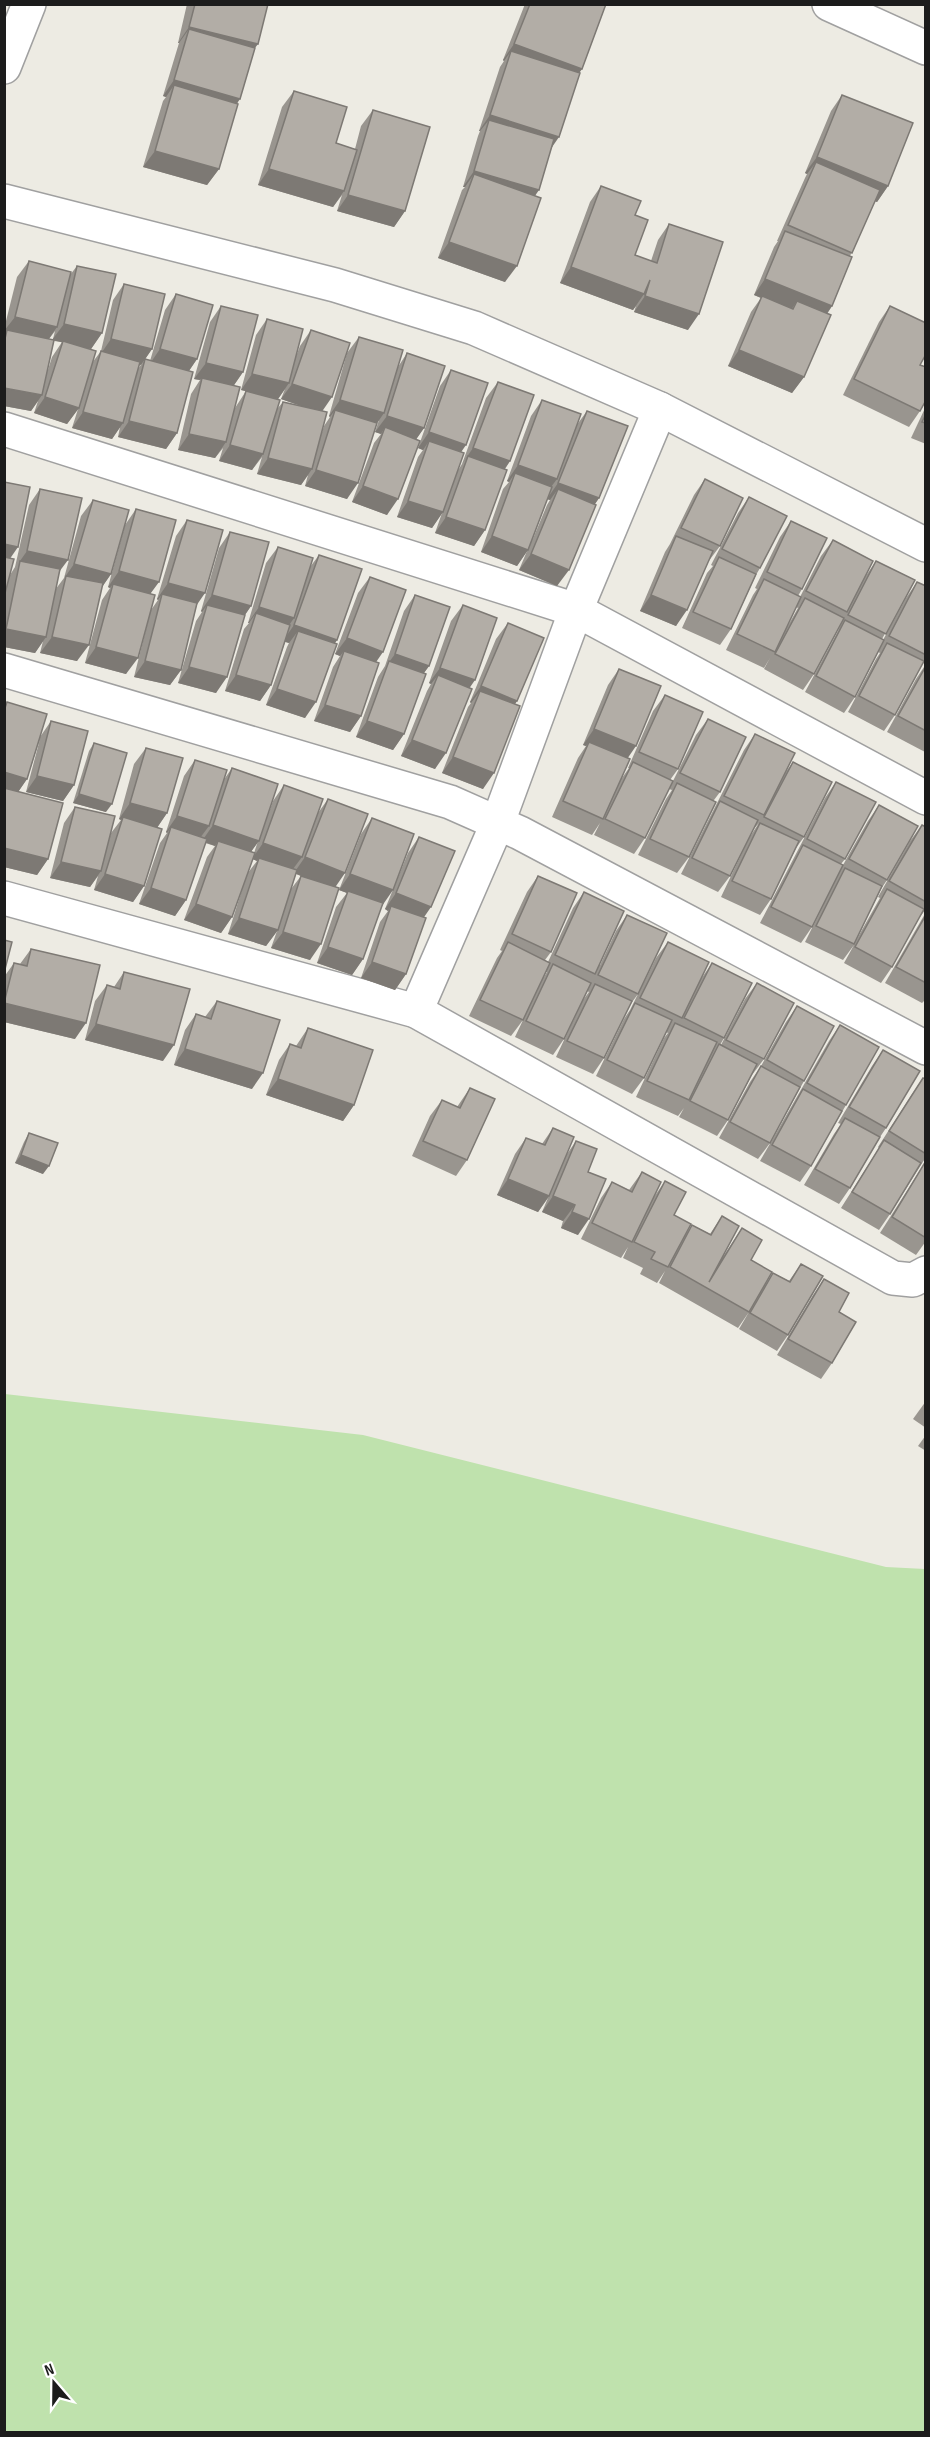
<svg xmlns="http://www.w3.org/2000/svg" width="930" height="2437" font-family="'Sofia Sans Condensed',sans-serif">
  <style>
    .grass { fill: #bfe2ad }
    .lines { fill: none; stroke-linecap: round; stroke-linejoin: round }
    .street-casing { stroke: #a0a0a0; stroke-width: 36 }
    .street { stroke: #fff; stroke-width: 33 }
    .wall { fill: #99958f; fill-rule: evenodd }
    .shaded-wall { fill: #7d7974 }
    .building { fill: #b2ada6; stroke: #7d7974; stroke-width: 1.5 }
  </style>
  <rect width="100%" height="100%" fill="#edebe3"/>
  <!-- grass -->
  <path class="grass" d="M 5,1394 L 363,1435 L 886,1567 L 925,1569 L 925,2432 L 5,2432 Z"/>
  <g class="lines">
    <!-- street casing -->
    <g class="street-casing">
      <g id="street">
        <path d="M 829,4 L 926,48"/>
        <path d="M 4,67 L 29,4"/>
        <path d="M 4,201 L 335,285 L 474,328 L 660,409 L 926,545"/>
        <path d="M 4,429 L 576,610 L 926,798"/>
        <path d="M 4,670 L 450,802 L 520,833 L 926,1048"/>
        <path d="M 4,898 L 416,1011 L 893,1278 L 913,1280 L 926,1273"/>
        <path d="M 416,1011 L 498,822 L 576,610 L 660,409"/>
      </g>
    </g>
    <!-- street -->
    <use href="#street" class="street"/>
  </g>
  <!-- wall -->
  <g class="wall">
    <path d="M 187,4 L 268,4 L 237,104 L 219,169 L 207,185 L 143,167 L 163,101 L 166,97 L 163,96 L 179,43 L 178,43 Z"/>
    <path d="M 525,4 L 606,4 L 582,69 L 579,73 L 552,147 L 505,282 L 438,258 L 462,190 L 465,187 L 463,187 L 478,136 L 480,131 L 479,131 L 500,67 L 504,61 L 503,60 Z"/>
    <path d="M 294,91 L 336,143 L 355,149 L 361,126 L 373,110 L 405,211 L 394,227 L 337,211 L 342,195 L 333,207 L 258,185 L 282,107 Z"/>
    <path d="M 842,95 L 888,186 L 877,202 L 875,201 L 850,256 L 832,306 L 827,314 L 804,377 L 792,393 L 728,366 L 751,312 L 761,298 L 754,295 L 774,247 L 778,241 L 777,241 L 805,178 L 807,174 L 805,173 L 831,111 Z"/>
    <path d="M 601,186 L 635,215 L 635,255 L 651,261 L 658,240 L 669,224 L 688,330 L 634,312 L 636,306 L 633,310 L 560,283 L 590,202 Z"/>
    <path d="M 29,261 L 70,275 L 77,266 L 102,333 L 91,349 L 78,346 L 92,363 L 101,351 L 113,300 L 124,284 L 152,349 L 141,365 L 140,364 L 138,369 L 145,359 L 150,361 L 165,310 L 176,294 L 197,359 L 189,371 L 177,433 L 166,449 L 118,437 L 120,427 L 112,439 L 72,428 L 78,409 L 67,424 L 34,413 L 38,401 L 31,411 L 4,406 L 4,329 L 17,277 ZM 55,331 L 53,339 L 49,339 ZM 54,341 L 62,342 L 52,357 L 47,373 Z"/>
    <path d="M 221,306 L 243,372 L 234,385 L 235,408 L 246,391 L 241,390 L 256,335 L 267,319 L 295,359 L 300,346 L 311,330 L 322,411 L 321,435 L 324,426 L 330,417 L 329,416 L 347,353 L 359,337 L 398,367 L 407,353 L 424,428 L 416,439 L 387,515 L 352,502 L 374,443 L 381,434 L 375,432 L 379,420 L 376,425 L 347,499 L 305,486 L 308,475 L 301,485 L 257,474 L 262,457 L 252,470 L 219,461 L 223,448 L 215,458 L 178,450 L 191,394 L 200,380 L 194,379 L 210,322 ZM 285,389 L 281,399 L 301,406 L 283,402 L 277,409 L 278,399 Z"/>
    <path d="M 890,306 L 920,365 L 920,411 L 909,427 L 843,395 L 879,322 Z"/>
    <path d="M 451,370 L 461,452 L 457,472 L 462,464 L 486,398 L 498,382 L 510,461 L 505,469 L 485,530 L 474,546 L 435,533 L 442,513 L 432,528 L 397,517 L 418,457 L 423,450 L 418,448 L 440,386 Z"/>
    <path d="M 542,400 L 576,426 L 587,411 L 599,498 L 595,504 L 557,586 L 519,570 L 527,551 L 517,566 L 481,552 L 503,489 L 509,482 L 507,481 L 531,416 ZM 547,499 L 550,500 L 547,505 L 532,541 Z"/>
    <path d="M 926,406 L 926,444 L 911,438 Z"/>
    <path d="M 705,479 L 720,546 L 708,562 L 676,626 L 640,611 L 665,552 L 670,544 L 694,495 Z"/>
    <path d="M 4,482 L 10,558 L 10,575 L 15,567 L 29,505 L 40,489 L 59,573 L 55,590 L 64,578 L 81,516 L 93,500 L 111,574 L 102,587 L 77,661 L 40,653 L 43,641 L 35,653 L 4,647 Z"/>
    <path d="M 749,497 L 760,568 L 756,575 L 731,629 L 720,645 L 682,628 L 707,573 L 713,566 L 711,565 L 738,513 Z"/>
    <path d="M 136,509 L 151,594 L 151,610 L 158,600 L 157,599 L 176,536 L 187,520 L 197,604 L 181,670 L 170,685 L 134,677 L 150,613 L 126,674 L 85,663 L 102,600 L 110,588 L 108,587 L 125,525 Z"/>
    <path d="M 791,521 L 827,538 L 802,589 L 798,596 L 800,597 L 821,556 L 833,540 L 873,561 L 851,604 L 865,577 L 876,561 L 915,580 L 882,639 L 883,640 L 906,598 L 917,582 L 926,586 L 926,660 L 922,665 L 895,715 L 884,731 L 848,712 L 876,659 L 880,653 L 878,652 L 855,697 L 844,713 L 805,692 L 838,631 L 843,619 L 814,674 L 803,690 L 764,669 L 770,658 L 764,668 L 726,650 L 753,595 L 757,589 L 755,588 L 780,537 ZM 796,607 L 798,608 L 786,629 Z"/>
    <path d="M 230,532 L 251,606 L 245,615 L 216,693 L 178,683 L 196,621 L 202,612 L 201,611 L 219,548 Z"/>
    <path d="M 278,547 L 310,567 L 319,555 L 337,640 L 335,643 L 305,718 L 266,705 L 287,647 L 289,643 L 285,642 L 271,685 L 260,701 L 225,691 L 244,629 L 249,623 L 248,623 L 266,563 Z"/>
    <path d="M 370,577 L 376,662 L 361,716 L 350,732 L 314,721 L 333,667 L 340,656 L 335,654 L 358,593 Z"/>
    <path d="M 415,595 L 429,666 L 424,673 L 404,734 L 393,750 L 356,737 L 378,677 L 385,666 L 404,611 Z"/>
    <path d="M 463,605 L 469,688 L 435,769 L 401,756 L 427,691 L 431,684 L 429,683 L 451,621 Z"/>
    <path d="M 508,623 L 517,701 L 515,704 L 483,789 L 442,773 L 468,707 L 471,703 L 470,702 L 496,639 Z"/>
    <path d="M 926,664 L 925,752 L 887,732 L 916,679 Z"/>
    <path d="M 619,669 L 627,758 L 622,778 L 629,768 L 628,768 L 653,711 L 665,695 L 678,769 L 670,780 L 645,838 L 634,854 L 594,835 L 600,823 L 592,835 L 552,817 L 578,758 L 586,746 L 583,745 L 608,685 Z"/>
    <path d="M 7,702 L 40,737 L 51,721 L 74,785 L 63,801 L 26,792 L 40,739 L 27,779 L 18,792 L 48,859 L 37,875 L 4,867 L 4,706 Z"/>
    <path d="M 708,719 L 720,792 L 714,800 L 689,857 L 677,873 L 638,855 L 666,799 L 672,790 L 669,789 L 696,735 Z"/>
    <path d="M 755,734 L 785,773 L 793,762 L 804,837 L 796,848 L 771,899 L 760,915 L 721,897 L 749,838 L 759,823 L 752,831 L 730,876 L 718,892 L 681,874 L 744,750 Z"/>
    <path d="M 94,743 L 106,812 L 73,803 L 89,751 Z"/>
    <path d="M 146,748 L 167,813 L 157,828 L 144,886 L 133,902 L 94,890 L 98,876 L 90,887 L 50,878 L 64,823 L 75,807 L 107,846 L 111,833 L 121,820 L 119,819 L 134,764 Z"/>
    <path d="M 195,760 L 223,781 L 232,768 L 261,834 L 273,801 L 284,785 L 318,813 L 328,799 L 336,887 L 310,960 L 271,948 L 277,931 L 266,946 L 228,934 L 247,874 L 257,861 L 253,859 L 232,917 L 221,933 L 184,920 L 207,857 L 215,846 L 205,843 L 186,900 L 175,916 L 139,904 L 160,843 L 167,833 L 166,832 L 184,776 ZM 258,841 L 254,853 L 251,852 ZM 296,874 L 301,876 L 291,889 Z"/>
    <path d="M 836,782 L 845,859 L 841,864 L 843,865 L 868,821 L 879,805 L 887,880 L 881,889 L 854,944 L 880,898 L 878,897 L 910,841 L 922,825 L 926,827 L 926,909 L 919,918 L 892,967 L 881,983 L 844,963 L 854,945 L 843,960 L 805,942 L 824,904 L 812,927 L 801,943 L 760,923 L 825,798 Z"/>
    <path d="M 372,818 L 382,905 L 363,959 L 352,975 L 317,963 L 336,907 L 347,893 L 339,890 L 361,834 Z"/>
    <path d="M 419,837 L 424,917 L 406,974 L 395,990 L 361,978 L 380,922 L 388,911 L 385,909 L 408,853 Z"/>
    <path d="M 538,876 L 551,952 L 545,960 L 548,962 L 573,908 L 584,892 L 600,965 L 616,931 L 627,915 L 638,994 L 630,1005 L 604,1058 L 593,1074 L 556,1057 L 583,1000 L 589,992 L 587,991 L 564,1039 L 553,1055 L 515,1037 L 542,980 L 547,972 L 546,972 L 523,1020 L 511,1036 L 469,1016 L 497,958 L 502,951 L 500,950 L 527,892 Z"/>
    <path d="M 926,912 L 926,999 L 922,1003 L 885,983 Z"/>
    <path d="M 668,942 L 701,979 L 712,963 L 724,1038 L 720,1045 L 721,1045 L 745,999 L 757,983 L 764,1059 L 752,1075 L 728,1120 L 717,1136 L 679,1117 L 684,1108 L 678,1116 L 636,1097 L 664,1038 L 668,1033 L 666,1032 L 644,1078 L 632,1094 L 596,1076 L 624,1019 L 630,1010 L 656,958 Z"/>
    <path d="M 31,949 L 75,1039 L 4,1022 L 4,977 L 14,963 L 20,964 Z"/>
    <path d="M 124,972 L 163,1061 L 85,1040 L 95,1001 L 107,985 L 114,987 Z"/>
    <path d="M 217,1001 L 252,1089 L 174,1065 L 185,1030 L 196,1014 L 205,1017 Z"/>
    <path d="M 797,1006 L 804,1081 L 770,1143 L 758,1159 L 719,1138 L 750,1082 L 761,1066 L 786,1022 Z"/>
    <path d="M 840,1025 L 846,1105 L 811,1166 L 800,1182 L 760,1161 L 829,1041 Z"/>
    <path d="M 308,1028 L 354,1105 L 343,1121 L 266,1095 L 279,1060 L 290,1044 L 296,1046 Z"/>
    <path d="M 883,1050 L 886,1128 L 880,1137 L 850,1188 L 839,1204 L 804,1185 L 834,1134 L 841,1124 L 838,1123 L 872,1066 Z"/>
    <path d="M 923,1078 L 926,1079 L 926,1157 L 890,1214 L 879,1230 L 841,1208 L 879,1148 L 878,1147 L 912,1094 Z"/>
    <path d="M 470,1088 L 467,1160 L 456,1176 L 412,1156 L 430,1116 L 442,1100 L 457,1107 Z"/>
    <path d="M 553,1128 L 567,1154 L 576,1141 L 588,1172 L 578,1235 L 561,1228 L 563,1221 L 542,1212 L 548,1198 L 538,1212 L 497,1195 L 515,1154 L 526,1138 L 542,1144 Z"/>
    <path d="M 29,1133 L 43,1174 L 15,1163 L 24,1142 Z"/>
    <path d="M 926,1161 L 926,1241 L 916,1255 L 880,1233 Z"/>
    <path d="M 642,1172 L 654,1197 L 665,1181 L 674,1215 L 685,1235 L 692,1225 L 710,1234 L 722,1216 L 724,1255 L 742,1228 L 751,1260 L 762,1289 L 773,1273 L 789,1281 L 801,1264 L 788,1335 L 777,1351 L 739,1329 L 749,1312 L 738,1328 L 659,1283 L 665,1271 L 657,1283 L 640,1274 L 643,1268 L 623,1258 L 628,1247 L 621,1258 L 581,1239 L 601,1198 L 612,1182 L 629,1190 Z"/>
    <path d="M 824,1279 L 839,1312 L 832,1363 L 821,1379 L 777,1355 L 813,1295 Z"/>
    <path d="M 926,1401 L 926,1428 L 913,1419 Z"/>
    <path d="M 926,1435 L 926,1451 L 918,1446 Z"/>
  </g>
  <!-- shaded-wall -->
  <g class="shaded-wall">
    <path d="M 189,27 L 258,44 L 246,60 L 189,29 L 179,43 L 178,43 Z"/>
    <path d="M 514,44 L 582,69 L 570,85 L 511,51 L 504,61 L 503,60 Z"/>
    <path d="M 174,80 L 240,99 L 229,115 L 174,85 L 166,97 L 163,96 Z"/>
    <path d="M 490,115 L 559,137 L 548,153 L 489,120 L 480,131 L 479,131 Z"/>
    <path d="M 155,151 L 219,169 L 207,185 L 143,167 Z"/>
    <path d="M 817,157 L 888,186 L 877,202 L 810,175 L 816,162 L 807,174 L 805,173 Z"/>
    <path d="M 269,169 L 344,191 L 333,207 L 258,185 Z"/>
    <path d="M 474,171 L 539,190 L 528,206 L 474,174 L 465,187 L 463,187 Z"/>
    <path d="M 348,195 L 405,211 L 394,227 L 337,211 Z"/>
    <path d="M 449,242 L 517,266 L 505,282 L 438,258 Z"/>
    <path d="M 571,267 L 644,294 L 633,310 L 560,283 Z"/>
    <path d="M 765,279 L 832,306 L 821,322 L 797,301 L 791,310 L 754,295 Z"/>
    <path d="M 645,296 L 699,314 L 688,330 L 634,312 Z"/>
    <path d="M 15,317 L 57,327 L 46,343 L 7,330 L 4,333 L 4,331 Z"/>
    <path d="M 64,324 L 102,333 L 91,349 L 52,340 Z"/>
    <path d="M 111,339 L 152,349 L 141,365 L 100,355 Z"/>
    <path d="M 160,349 L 197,359 L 186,375 L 149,365 Z"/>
    <path d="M 739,350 L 804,377 L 792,393 L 728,366 Z"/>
    <path d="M 206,363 L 243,372 L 232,388 L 202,378 L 200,380 L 194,379 Z"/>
    <path d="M 252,374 L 289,383 L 278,399 L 241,390 Z"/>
    <path d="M 292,384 L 332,397 L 321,413 L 281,399 Z"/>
    <path d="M 4,388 L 42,395 L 31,411 L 4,406 Z"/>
    <path d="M 45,397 L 79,408 L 67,424 L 34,413 Z"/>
    <path d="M 340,400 L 384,413 L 373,429 L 335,410 L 330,417 L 329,416 Z"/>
    <path d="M 83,412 L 123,423 L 112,439 L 72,428 Z"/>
    <path d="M 387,416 L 424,428 L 413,444 L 385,427 L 381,434 L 375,432 Z"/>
    <path d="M 129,421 L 177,433 L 166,449 L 118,437 Z"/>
    <path d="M 429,432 L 466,445 L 455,461 L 429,441 L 423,450 L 418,448 Z"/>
    <path d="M 189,434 L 226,442 L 215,458 L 178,450 Z"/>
    <path d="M 230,445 L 263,454 L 252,470 L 219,461 Z"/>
    <path d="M 473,448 L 510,461 L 499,477 L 468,456 L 462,464 Z"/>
    <path d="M 268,458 L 312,469 L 301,485 L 257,474 Z"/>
    <path d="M 518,465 L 557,479 L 545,495 L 515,473 L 509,482 L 507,481 Z"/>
    <path d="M 316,470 L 358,483 L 347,499 L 305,486 Z"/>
    <path d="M 558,483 L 599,498 L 588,514 L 558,489 L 550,500 L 547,499 Z"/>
    <path d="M 363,486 L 398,499 L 387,515 L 352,502 Z"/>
    <path d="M 408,501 L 443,512 L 432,528 L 397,517 Z"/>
    <path d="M 446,517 L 485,530 L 474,546 L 435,533 Z"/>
    <path d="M 492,536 L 528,550 L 517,566 L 481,552 Z"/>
    <path d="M 4,544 L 18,547 L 7,563 L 4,562 Z"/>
    <path d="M 27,551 L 68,560 L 56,576 L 20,561 Z"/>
    <path d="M 531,554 L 569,570 L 557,586 L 519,570 Z"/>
    <path d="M 74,564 L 111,574 L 100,590 L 65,577 Z"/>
    <path d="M 119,571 L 159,582 L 148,597 L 113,584 L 110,588 L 108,587 Z"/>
    <path d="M 168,583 L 205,593 L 194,609 L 162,594 L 158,600 L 157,599 Z"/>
    <path d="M 212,595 L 251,606 L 240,622 L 207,605 L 202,612 L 201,611 Z"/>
    <path d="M 651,595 L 687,610 L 676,626 L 640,611 Z"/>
    <path d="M 259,607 L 294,618 L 283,634 L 256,613 L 249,623 L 248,623 Z"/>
    <path d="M 294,625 L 337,640 L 326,656 L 298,631 L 289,643 L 283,641 Z"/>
    <path d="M 6,629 L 46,637 L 35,653 L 4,647 L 4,630 Z"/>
    <path d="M 52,637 L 89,645 L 77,661 L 40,653 Z"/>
    <path d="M 347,638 L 383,652 L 372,668 L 344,651 L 340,656 L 335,654 Z"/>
    <path d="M 96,647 L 138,658 L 126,674 L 85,663 Z"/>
    <path d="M 395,654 L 429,666 L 418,681 L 387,665 Z"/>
    <path d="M 145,661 L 181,670 L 170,685 L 134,677 Z"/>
    <path d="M 189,667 L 227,677 L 216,693 L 178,683 Z"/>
    <path d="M 440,668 L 475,680 L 464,696 L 438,675 L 431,684 L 429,683 Z"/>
    <path d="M 236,675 L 271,685 L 260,701 L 225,691 Z"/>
    <path d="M 481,686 L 517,701 L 506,717 L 480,691 L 471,703 L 470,702 Z"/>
    <path d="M 277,689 L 316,702 L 305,718 L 266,705 Z"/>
    <path d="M 325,705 L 361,716 L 350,732 L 314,721 Z"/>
    <path d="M 367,721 L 404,734 L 393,750 L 356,737 Z"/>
    <path d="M 594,729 L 636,746 L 625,762 L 589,742 L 586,746 L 583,745 Z"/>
    <path d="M 412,740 L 446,753 L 435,769 L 401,756 Z"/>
    <path d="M 453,757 L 494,773 L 483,789 L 442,773 Z"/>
    <path d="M 4,772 L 27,779 L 16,795 L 4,791 Z"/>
    <path d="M 37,776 L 74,785 L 63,801 L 26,792 Z"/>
    <path d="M 79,794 L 112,804 L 106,812 L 73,803 Z"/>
    <path d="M 130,803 L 167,813 L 156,829 L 123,817 L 121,820 L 119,819 Z"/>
    <path d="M 177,816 L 209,826 L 197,842 L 171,827 L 167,833 L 166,832 Z"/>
    <path d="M 213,825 L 259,841 L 247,857 L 218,841 L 215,846 L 202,841 Z"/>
    <path d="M 263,843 L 302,857 L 290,873 L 259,858 L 257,861 L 252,859 Z"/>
    <path d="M 4,848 L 48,859 L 37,875 L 4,867 Z"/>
    <path d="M 305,857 L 345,873 L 334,889 L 294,873 Z"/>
    <path d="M 61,862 L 101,871 L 90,887 L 50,878 Z"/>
    <path d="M 105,874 L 144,886 L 133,902 L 94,890 Z"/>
    <path d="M 350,874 L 393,890 L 382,906 L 339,890 Z"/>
    <path d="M 151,888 L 186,900 L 175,916 L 139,904 Z"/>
    <path d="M 396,893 L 431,907 L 420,923 L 391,906 L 388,911 L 385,909 Z"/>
    <path d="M 196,904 L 232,917 L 221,933 L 184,920 Z"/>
    <path d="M 239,918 L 278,930 L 266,946 L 228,934 Z"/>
    <path d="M 283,932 L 321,944 L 310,960 L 271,948 Z"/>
    <path d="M 328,947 L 363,959 L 352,975 L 317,963 Z"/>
    <path d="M 372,962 L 406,974 L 395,990 L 361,978 Z"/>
    <path d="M 4,1003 L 86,1023 L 75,1039 L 4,1022 Z"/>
    <path d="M 96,1024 L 174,1045 L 163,1061 L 85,1040 Z"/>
    <path d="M 185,1049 L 263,1073 L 252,1089 L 174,1065 Z"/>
    <path d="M 278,1079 L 354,1105 L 343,1121 L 266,1095 Z"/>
    <path d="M 21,1155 L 49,1166 L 43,1174 L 15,1163 Z"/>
    <path d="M 508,1179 L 549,1196 L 538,1212 L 497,1195 Z"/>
    <path d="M 553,1196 L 575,1205 L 563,1221 L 542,1212 Z"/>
    <path d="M 572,1212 L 589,1219 L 578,1235 L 561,1228 Z"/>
  </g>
  <!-- building -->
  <g class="building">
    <path d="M 195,4 L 268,4 L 258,44 L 189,27 Z"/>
    <path d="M 530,4 L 606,4 L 582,69 L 514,44 Z"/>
    <path d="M 189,29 L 255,48 L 240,99 L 174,80 Z"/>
    <path d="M 511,51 L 580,73 L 559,137 L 490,115 Z"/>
    <path d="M 174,85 L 238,104 L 219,169 L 155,151 Z"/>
    <path d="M 294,91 L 347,107 L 336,143 L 357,150 L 344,191 L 269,169 Z"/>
    <path d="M 842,95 L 913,123 L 888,186 L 817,157 Z"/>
    <path d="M 373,110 L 430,127 L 405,211 L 348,195 Z"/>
    <path d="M 489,120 L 554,139 L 539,190 L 474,171 Z"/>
    <path d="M 816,162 L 880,190 L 852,253 L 788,225 Z"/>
    <path d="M 474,174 L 541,198 L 517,266 L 449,242 Z"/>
    <path d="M 601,186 L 641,201 L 635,215 L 648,220 L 635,255 L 657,263 L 669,224 L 723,242 L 699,314 L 645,296 L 650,280 L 644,294 L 571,267 Z"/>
    <path d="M 785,231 L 852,257 L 832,306 L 765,279 Z"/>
    <path d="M 29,261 L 71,272 L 57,327 L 15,317 Z"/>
    <path d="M 77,266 L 116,274 L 102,333 L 64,324 Z"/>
    <path d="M 124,284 L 165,294 L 152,349 L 111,339 Z"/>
    <path d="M 176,294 L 213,305 L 197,359 L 160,349 Z"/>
    <path d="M 762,296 L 793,309 L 797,301 L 831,315 L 804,377 L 739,350 Z"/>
    <path d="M 221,306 L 258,315 L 243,372 L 206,363 Z"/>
    <path d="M 890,306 L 926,323 L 926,354 L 920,365 L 926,367 L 926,400 L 920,411 L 854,379 Z"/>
    <path d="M 267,319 L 303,329 L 289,383 L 252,374 Z"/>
    <path d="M 7,330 L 54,340 L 42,395 L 4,388 L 4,343 Z"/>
    <path d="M 311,330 L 350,343 L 332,397 L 292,384 Z"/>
    <path d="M 359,337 L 403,350 L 384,413 L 340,400 Z"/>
    <path d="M 63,341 L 96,351 L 79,408 L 45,397 Z"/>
    <path d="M 101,351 L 140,362 L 123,423 L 83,412 Z"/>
    <path d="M 407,353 L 445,366 L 424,428 L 387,416 Z"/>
    <path d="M 145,359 L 193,372 L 177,433 L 129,421 Z"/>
    <path d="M 451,370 L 488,383 L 466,445 L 429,432 Z"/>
    <path d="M 202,378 L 240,387 L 226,442 L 189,434 Z"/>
    <path d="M 498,382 L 534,395 L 510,461 L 473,448 Z"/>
    <path d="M 246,391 L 280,400 L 263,454 L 230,445 Z"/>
    <path d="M 542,400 L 581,414 L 557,479 L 518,465 Z"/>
    <path d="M 283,402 L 327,412 L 312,469 L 268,458 Z"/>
    <path d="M 335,410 L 377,423 L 358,483 L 316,470 Z"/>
    <path d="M 587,411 L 628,426 L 599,498 L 558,483 Z"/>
    <path d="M 926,414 L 926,423 L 922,422 Z"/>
    <path d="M 385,427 L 420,441 L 398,499 L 363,486 Z"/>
    <path d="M 429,441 L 464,453 L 443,512 L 408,501 Z"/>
    <path d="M 468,456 L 507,470 L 485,530 L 446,517 Z"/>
    <path d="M 515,473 L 552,487 L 528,550 L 492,536 Z"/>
    <path d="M 705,479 L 743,498 L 720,546 L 681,528 Z"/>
    <path d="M 4,482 L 30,487 L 18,547 L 4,544 Z"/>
    <path d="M 40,489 L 82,498 L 68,560 L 27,551 Z"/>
    <path d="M 558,489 L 596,505 L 569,570 L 531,554 Z"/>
    <path d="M 749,497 L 787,516 L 760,568 L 722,549 Z"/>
    <path d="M 93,500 L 129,510 L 111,574 L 74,564 Z"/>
    <path d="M 136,509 L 176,520 L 159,582 L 119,571 Z"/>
    <path d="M 187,520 L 223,530 L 205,593 L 168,583 Z"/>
    <path d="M 791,521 L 827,538 L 802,589 L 767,572 Z"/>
    <path d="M 230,532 L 269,542 L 251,606 L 212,595 Z"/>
    <path d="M 676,536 L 713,551 L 687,610 L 651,595 Z"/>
    <path d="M 833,540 L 873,561 L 847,612 L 806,591 Z"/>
    <path d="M 278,547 L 313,558 L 294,618 L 259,607 Z"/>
    <path d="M 319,555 L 362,569 L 337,640 L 294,625 Z"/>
    <path d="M 4,557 L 14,559 L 4,597 Z"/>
    <path d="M 719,557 L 756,574 L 731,629 L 693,612 Z"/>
    <path d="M 20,561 L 60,569 L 46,637 L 6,629 Z"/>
    <path d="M 876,561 L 915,580 L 886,634 L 848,615 Z"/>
    <path d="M 66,576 L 103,583 L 89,645 L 52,637 Z"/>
    <path d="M 370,577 L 406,590 L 383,652 L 347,638 Z"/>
    <path d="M 764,579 L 801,597 L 775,652 L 737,634 Z"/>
    <path d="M 917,582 L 926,586 L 926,655 L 889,636 Z"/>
    <path d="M 113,584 L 155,595 L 138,658 L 96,647 Z"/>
    <path d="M 162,594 L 197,603 L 181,670 L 145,661 Z"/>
    <path d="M 415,595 L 450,607 L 429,666 L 395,654 Z"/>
    <path d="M 805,598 L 844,618 L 814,674 L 775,654 Z"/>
    <path d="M 207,605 L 245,615 L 227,677 L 189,667 Z"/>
    <path d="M 463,605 L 497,618 L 475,680 L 440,668 Z"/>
    <path d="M 256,613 L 290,625 L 271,685 L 236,675 Z"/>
    <path d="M 845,620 L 884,640 L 855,697 L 816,676 Z"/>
    <path d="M 508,623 L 544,638 L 517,701 L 481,686 Z"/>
    <path d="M 298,631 L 337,644 L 316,702 L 277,689 Z"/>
    <path d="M 887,643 L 924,661 L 895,715 L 859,696 Z"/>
    <path d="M 344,651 L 379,663 L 361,716 L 325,705 Z"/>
    <path d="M 389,661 L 426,674 L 404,734 L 367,721 Z"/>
    <path d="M 926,666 L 926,731 L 898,716 Z"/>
    <path d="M 619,669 L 661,686 L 636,746 L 594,729 Z"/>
    <path d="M 438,675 L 472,689 L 446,753 L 412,740 Z"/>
    <path d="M 480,691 L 520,706 L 494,773 L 453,757 Z"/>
    <path d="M 665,695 L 703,712 L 678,769 L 639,752 Z"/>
    <path d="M 7,702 L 47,714 L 27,779 L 4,772 L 4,711 Z"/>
    <path d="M 708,719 L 746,737 L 720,792 L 680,773 Z"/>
    <path d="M 51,721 L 88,731 L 74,785 L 37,776 Z"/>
    <path d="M 755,734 L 795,753 L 764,815 L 724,796 Z"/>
    <path d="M 589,742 L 630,759 L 603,819 L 563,801 Z"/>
    <path d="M 94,743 L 127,753 L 112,804 L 79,794 Z"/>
    <path d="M 146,748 L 183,758 L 167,813 L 130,803 Z"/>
    <path d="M 195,760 L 227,770 L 209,826 L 177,816 Z"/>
    <path d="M 633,762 L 673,781 L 645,838 L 605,819 Z"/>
    <path d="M 793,762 L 832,782 L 804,837 L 764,817 Z"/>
    <path d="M 232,768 L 278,784 L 259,841 L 213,825 Z"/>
    <path d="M 836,782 L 876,802 L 845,859 L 807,839 Z"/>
    <path d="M 677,783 L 716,802 L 689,857 L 650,839 Z"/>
    <path d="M 284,785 L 323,799 L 302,857 L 263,843 Z"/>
    <path d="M 4,788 L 63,803 L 48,859 L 4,848 Z"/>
    <path d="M 328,799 L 368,814 L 345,873 L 305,857 Z"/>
    <path d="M 720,801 L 758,820 L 730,876 L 692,858 Z"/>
    <path d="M 879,805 L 918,826 L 887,880 L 849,859 Z"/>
    <path d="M 75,807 L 115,816 L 101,871 L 61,862 Z"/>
    <path d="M 123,817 L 162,829 L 144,886 L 105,874 Z"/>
    <path d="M 372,818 L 414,834 L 393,890 L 350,874 Z"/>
    <path d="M 760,823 L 799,841 L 771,899 L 732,881 Z"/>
    <path d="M 922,825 L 926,827 L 926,902 L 889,881 Z"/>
    <path d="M 171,827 L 207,839 L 186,900 L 151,888 Z"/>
    <path d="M 419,837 L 455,851 L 431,907 L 396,893 Z"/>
    <path d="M 218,841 L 255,853 L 232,917 L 196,904 Z"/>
    <path d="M 803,845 L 843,865 L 812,927 L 771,907 Z"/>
    <path d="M 259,858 L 297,870 L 278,930 L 239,918 Z"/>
    <path d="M 845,868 L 882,886 L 854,944 L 816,926 Z"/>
    <path d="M 301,876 L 339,888 L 321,944 L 283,932 Z"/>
    <path d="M 538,876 L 577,893 L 551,952 L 512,934 Z"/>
    <path d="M 887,889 L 924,909 L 892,967 L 855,947 Z"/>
    <path d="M 348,891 L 383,903 L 363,959 L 328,947 Z"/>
    <path d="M 584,892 L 624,911 L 595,974 L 555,955 Z"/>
    <path d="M 391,906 L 426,918 L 406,974 L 372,962 Z"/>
    <path d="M 627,915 L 667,933 L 638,994 L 598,975 Z"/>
    <path d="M 926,915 L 926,983 L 896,967 Z"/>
    <path d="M 4,940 L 12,942 L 4,973 Z"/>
    <path d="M 508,942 L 550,963 L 523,1020 L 480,1000 Z"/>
    <path d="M 668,942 L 709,962 L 682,1018 L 640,998 Z"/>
    <path d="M 31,949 L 100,965 L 86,1023 L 4,1003 L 14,963 L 27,966 Z"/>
    <path d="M 712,963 L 752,983 L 724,1038 L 684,1018 Z"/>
    <path d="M 553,964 L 591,983 L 564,1039 L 526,1021 Z"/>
    <path d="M 124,972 L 190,989 L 174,1045 L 96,1024 L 107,985 L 120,989 Z"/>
    <path d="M 757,983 L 794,1003 L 764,1059 L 726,1040 Z"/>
    <path d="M 595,984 L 632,1001 L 604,1058 L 567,1041 Z"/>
    <path d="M 217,1001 L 280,1020 L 263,1073 L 185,1049 L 196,1014 L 211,1019 Z"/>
    <path d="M 635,1003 L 672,1020 L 644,1078 L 607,1060 Z"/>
    <path d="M 797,1006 L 834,1026 L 804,1081 L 767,1060 Z"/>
    <path d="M 675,1023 L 717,1042 L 689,1100 L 647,1081 Z"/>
    <path d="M 840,1025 L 879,1047 L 846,1105 L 807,1083 Z"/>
    <path d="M 308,1028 L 373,1050 L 354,1105 L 278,1079 L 290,1044 L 301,1048 Z"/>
    <path d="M 719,1044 L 757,1064 L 728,1120 L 690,1101 Z"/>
    <path d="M 883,1050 L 920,1071 L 886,1128 L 849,1107 Z"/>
    <path d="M 761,1066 L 800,1087 L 770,1143 L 730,1122 Z"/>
    <path d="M 923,1078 L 926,1079 L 926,1154 L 889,1131 Z"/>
    <path d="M 470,1088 L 495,1099 L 467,1160 L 423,1141 L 442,1100 L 460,1108 Z"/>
    <path d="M 803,1089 L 842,1111 L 811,1166 L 772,1145 Z"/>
    <path d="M 845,1118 L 880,1137 L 850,1188 L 815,1169 Z"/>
    <path d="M 553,1128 L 574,1137 L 549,1196 L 508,1179 L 526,1138 L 545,1145 Z"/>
    <path d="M 29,1133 L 58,1143 L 49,1166 L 21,1155 Z"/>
    <path d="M 884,1140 L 921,1163 L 890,1214 L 852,1192 Z"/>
    <path d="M 576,1141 L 597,1149 L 588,1172 L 606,1179 L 589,1219 L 572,1212 L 575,1205 L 553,1196 Z"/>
    <path d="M 924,1164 L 926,1165 L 926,1238 L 892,1217 Z"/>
    <path d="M 642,1172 L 661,1182 L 632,1242 L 592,1223 L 612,1182 L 632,1192 Z"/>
    <path d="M 665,1181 L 686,1192 L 674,1215 L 691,1224 L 668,1267 L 651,1259 L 655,1252 L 634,1242 Z"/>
    <path d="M 722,1216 L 739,1226 L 709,1282 L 742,1228 L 762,1240 L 751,1260 L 772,1272 L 749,1312 L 670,1267 L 692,1225 L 711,1235 Z"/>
    <path d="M 801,1264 L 823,1276 L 788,1335 L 750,1313 L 773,1273 L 790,1282 Z"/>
    <path d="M 824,1279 L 849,1293 L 839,1312 L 856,1322 L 832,1363 L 788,1339 Z"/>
  </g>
  <!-- border -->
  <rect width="930" height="2437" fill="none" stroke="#1c1c1c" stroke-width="12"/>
  <!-- north arrow -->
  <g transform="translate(54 2383) rotate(340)" stroke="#ffffff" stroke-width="4.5" paint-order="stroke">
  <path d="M0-4.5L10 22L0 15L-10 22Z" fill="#1c1c1c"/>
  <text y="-9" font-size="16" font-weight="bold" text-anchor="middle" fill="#1c1c1c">N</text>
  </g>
</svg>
